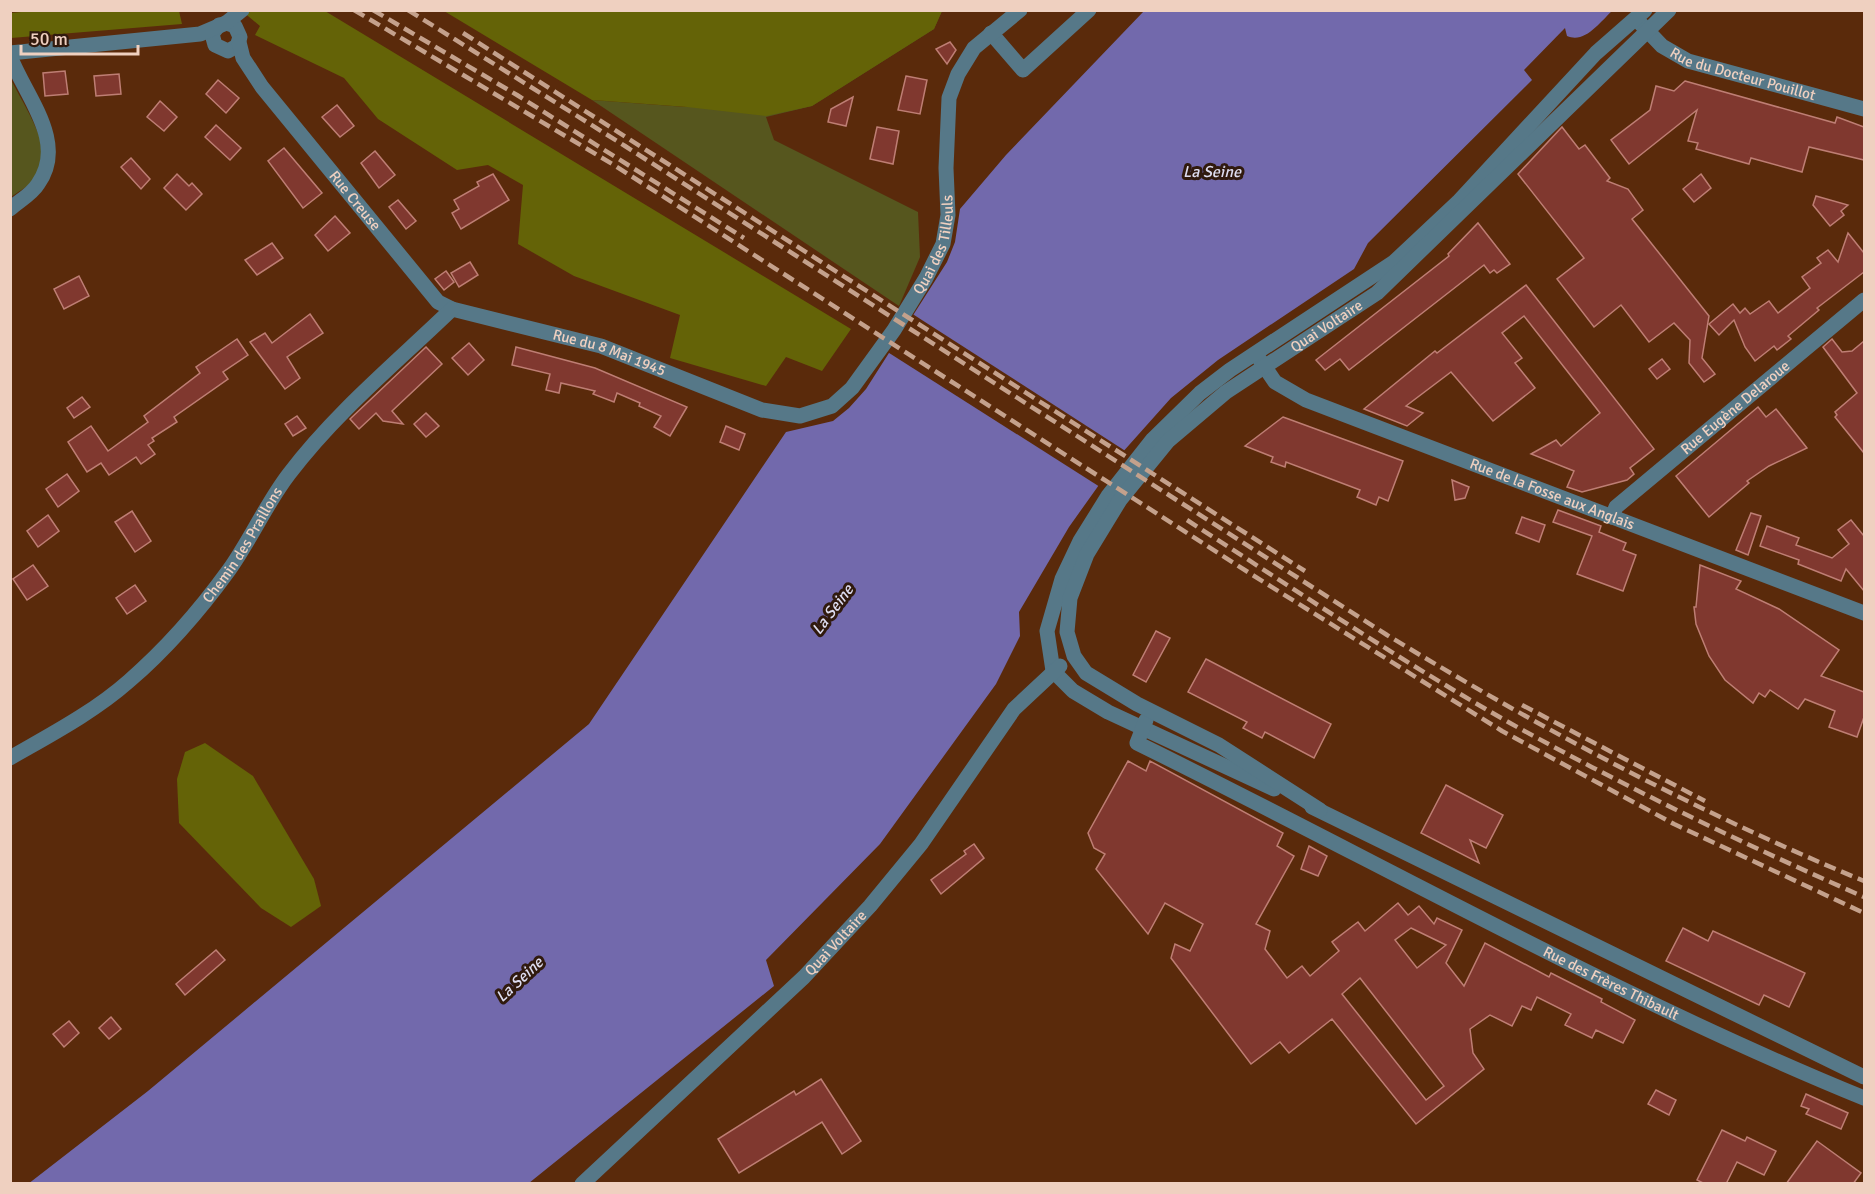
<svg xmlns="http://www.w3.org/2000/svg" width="1875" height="1194" font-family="Signika,sans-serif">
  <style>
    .green { fill: #56561e }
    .forest { fill: #646307 }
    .water { fill: #7269ac }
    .pier { fill: #5a2a0b }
    .building { fill: #80382f; stroke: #be7e74; stroke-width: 1.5; fill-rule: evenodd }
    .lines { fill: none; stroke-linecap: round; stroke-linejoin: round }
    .minor { stroke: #567888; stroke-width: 15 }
    .rail { stroke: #c4a18c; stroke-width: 4.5; stroke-dasharray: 12 6; stroke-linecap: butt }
    .labels { text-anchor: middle; stroke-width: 6; stroke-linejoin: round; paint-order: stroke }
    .street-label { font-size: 15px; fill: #efd0c0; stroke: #301a0e }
    .water-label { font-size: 16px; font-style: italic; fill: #dddcef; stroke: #301a0e }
  </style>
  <rect width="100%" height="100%" fill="#5a2a0b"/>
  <!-- green -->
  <g class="green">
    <path d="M 942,11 L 934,29 L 812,106 L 766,117 L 774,140 L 918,212 L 920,257 L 899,306 L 592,100 L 686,107 Z"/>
    <path d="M 10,78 C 20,98 49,143 44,165 C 41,180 22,189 11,197 Z"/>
  </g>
  <!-- forest -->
  <g class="forest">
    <path d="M 41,10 L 179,11 L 182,24 L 11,38 L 11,13 Z"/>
    <path d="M 242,11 L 325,11 L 851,329 L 822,371 L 786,357 L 766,386 L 670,358 L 680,315 L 574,276 L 518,244 L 523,185 L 488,165 L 457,170 L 378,119 L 344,78 L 255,35 L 260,26 Z"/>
    <path d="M 444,11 L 942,10 L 942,11 L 934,29 L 812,106 L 766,116 L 687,107 L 592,100 Z"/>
    <path d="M 205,743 L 253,776 L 314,879 L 321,906 L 291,927 L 261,908 L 179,823 L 177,779 L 185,752 Z"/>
  </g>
  <!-- water -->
  <path class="water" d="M 1144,11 L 1612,11 C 1600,22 1585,44 1567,36 L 1565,28 L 1524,70 L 1532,80 L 1368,243 L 1354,269 L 1218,360 L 1171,398 L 1121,454 L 1069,527 L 1019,612 L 1020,636 L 996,684 L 880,844 L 766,960 L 774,986 L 529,1183 L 28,1184 L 148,1091 L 589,724 L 786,432 L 833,421 L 849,408 L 866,389 L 947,262 L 955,242 L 960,209 L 1006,155 Z"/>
  <!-- pier -->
  <path class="pier" d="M 911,313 L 1127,452 L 1100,487 L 886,351 Z"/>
  <!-- building -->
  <g class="building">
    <path d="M 950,42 L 956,50 L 947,64 L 936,49 Z"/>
    <path d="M 65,71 L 68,94 L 45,96 L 43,73 Z"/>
    <path d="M 119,74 L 121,94 L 96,96 L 94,76 Z"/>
    <path d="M 906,76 L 927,80 L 920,114 L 898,110 Z"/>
    <path d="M 218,80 L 239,98 L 226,113 L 206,94 Z"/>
    <path d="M 1685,81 L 1835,123 L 1837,117 L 1864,127 L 1864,160 L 1809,147 L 1802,172 L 1751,158 L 1749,164 L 1696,149 L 1698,143 L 1688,141 L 1697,110 L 1629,164 L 1611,140 L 1650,110 L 1656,86 L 1674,91 Z"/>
    <path d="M 853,97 L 846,126 L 828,122 L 831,109 Z"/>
    <path d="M 160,101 L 177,117 L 164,131 L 147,117 Z"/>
    <path d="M 337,105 L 354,126 L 340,137 L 322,117 Z"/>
    <path d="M 216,125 L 241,148 L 230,160 L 205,137 Z"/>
    <path d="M 877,127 L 899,131 L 893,164 L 870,159 Z"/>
    <path d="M 1562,127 L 1579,149 L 1585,145 L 1610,178 L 1607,181 L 1628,189 L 1643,210 L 1632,219 L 1709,316 L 1702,358 L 1715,374 L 1704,382 L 1689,363 L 1690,340 L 1674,323 L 1649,342 L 1621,305 L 1594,327 L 1557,279 L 1584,258 L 1518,174 Z"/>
    <path d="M 284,148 L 322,193 L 303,208 L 268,161 Z"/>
    <path d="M 375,151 L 395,175 L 379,188 L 361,163 Z"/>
    <path d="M 131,158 L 150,179 L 141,189 L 121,167 Z"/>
    <path d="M 177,174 L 189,186 L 192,183 L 202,194 L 186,210 L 164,188 Z"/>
    <path d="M 493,174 L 509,200 L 461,229 L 452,213 L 459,209 L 454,200 L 479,186 L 477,182 Z"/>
    <path d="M 1701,174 L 1711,188 L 1694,202 L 1683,189 Z"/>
    <path d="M 1816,196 L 1848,205 L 1841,211 L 1844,215 L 1830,226 L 1813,205 Z"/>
    <path d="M 398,200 L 416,221 L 406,229 L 389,207 Z"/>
    <path d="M 335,216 L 350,233 L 328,251 L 315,235 Z"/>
    <path d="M 1478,223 L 1510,264 L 1497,273 L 1494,270 L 1490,273 L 1484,265 L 1349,370 L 1340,359 L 1325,370 L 1316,360 L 1449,256 L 1448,254 Z"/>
    <path d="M 1848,233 L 1864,253 L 1864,272 L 1817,308 L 1819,310 L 1788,336 L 1791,339 L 1777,350 L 1774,346 L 1755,361 L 1745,347 L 1734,320 L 1719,335 L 1709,324 L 1733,304 L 1740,313 L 1745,308 L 1750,314 L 1769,301 L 1778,313 L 1810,288 L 1802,277 L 1821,263 L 1817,258 L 1828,250 L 1838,262 Z"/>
    <path d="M 272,243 L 283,258 L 257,275 L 245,260 Z"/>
    <path d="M 470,262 L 478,275 L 459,287 L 451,273 Z"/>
    <path d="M 446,271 L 454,282 L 444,290 L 435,279 Z"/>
    <path d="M 79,276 L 89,296 L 64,309 L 54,289 Z"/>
    <path d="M 1526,285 L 1654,449 L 1630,468 L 1634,474 L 1627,480 L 1582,492 L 1567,487 L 1574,471 L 1531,454 L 1556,440 L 1561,446 L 1600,413 L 1524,316 L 1502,333 L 1522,358 L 1515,363 L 1535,388 L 1493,421 L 1451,372 L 1406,406 L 1423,413 L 1407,426 L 1364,409 L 1435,351 L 1437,353 Z"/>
    <path d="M 310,314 L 323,333 L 287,357 L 300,378 L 285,389 L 250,342 L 265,333 L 272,343 Z"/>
    <path d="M 237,339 L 248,355 L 223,372 L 228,379 L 174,417 L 177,422 L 152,438 L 154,441 L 148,445 L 155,454 L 141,464 L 136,457 L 109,475 L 101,463 L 87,472 L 68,442 L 91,426 L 108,451 L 148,422 L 144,416 L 200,373 L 196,367 Z"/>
    <path d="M 1832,339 L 1842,352 L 1852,351 L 1864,341 L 1864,453 L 1835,417 L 1837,415 L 1835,412 L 1857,393 L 1823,347 Z"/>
    <path d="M 469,343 L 484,360 L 468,375 L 452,358 Z"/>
    <path d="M 426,347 L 442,364 L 392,411 L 403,424 L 383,421 L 376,413 L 359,429 L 350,419 Z"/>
    <path d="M 516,347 L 595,368 L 687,407 L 670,436 L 654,427 L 661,416 L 639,406 L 640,403 L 617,393 L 614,402 L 593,394 L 595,391 L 561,383 L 559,393 L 546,390 L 550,374 L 512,365 Z"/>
    <path d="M 1662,359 L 1670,369 L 1657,379 L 1649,369 Z"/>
    <path d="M 82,397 L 90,407 L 74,418 L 67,408 Z"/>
    <path d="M 1758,407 L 1766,417 L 1776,409 L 1807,448 L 1769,466 L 1747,481 L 1749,483 L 1709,517 L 1676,476 Z"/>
    <path d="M 426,413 L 439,426 L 426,437 L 414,424 Z"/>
    <path d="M 297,416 L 306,428 L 293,436 L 285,424 Z"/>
    <path d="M 1283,417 L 1403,461 L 1388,501 L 1379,497 L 1376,505 L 1357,497 L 1360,490 L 1286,462 L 1285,467 L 1271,462 L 1273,457 L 1245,446 Z"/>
    <path d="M 726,426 L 745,434 L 739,450 L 720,442 Z"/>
    <path d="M 67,474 L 79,491 L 58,507 L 46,489 Z"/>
    <path d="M 1452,480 L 1469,487 L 1465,498 L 1455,500 Z"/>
    <path d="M 1558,510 L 1601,526 L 1599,532 L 1626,543 L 1623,550 L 1636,555 L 1623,591 L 1577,574 L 1592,536 L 1553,522 Z"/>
    <path d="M 132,511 L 151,541 L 135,552 L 115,522 Z"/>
    <path d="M 1751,513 L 1761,516 L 1748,555 L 1736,550 Z"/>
    <path d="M 48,515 L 59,531 L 38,547 L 27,531 Z"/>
    <path d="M 1522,517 L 1545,525 L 1539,542 L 1516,533 Z"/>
    <path d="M 1851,520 L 1864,536 L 1864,591 L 1846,569 L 1841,581 L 1798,564 L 1799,560 L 1760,546 L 1767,526 L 1799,538 L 1796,545 L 1832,558 L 1849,544 L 1838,530 Z"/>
    <path d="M 33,565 L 48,586 L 27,600 L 13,579 Z"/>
    <path d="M 1700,565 L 1741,581 L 1736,589 L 1779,609 L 1839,650 L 1821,676 L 1864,692 L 1864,717 L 1857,737 L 1829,727 L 1835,711 L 1805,699 L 1798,709 L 1770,690 L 1765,697 L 1759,693 L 1753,703 L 1725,680 L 1709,656 L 1696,624 L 1694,607 L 1696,607 Z"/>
    <path d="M 135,585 L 146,601 L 127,614 L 116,598 Z"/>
    <path d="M 1156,631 L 1170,638 L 1146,682 L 1133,675 Z"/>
    <path d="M 1206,659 L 1331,724 L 1314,758 L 1265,732 L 1262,738 L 1243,728 L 1247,722 L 1188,692 Z"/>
    <path d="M 1128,761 L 1146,771 L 1150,761 L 1283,833 L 1277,846 L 1294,856 L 1256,924 L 1270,931 L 1265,949 L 1287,978 L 1302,966 L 1310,976 L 1339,951 L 1332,942 L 1358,922 L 1365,931 L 1398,903 L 1408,915 L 1419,906 L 1434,924 L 1437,918 L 1462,930 L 1446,963 L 1464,986 L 1485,943 L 1549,977 L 1551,973 L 1602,999 L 1601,1002 L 1635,1020 L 1623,1043 L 1596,1030 L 1592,1038 L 1565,1025 L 1571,1014 L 1537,997 L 1531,1010 L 1522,1006 L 1512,1026 L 1490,1015 L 1470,1029 L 1473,1053 L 1484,1069 L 1416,1124 L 1332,1019 L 1289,1053 L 1280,1042 L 1251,1064 L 1171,958 L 1175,944 L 1190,951 L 1203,924 L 1165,903 L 1148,934 L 1096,869 L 1105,854 L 1094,848 L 1088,833 ZM 1411,928 L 1446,945 L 1417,968 L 1395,940 ZM 1360,978 L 1444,1086 L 1426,1100 L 1342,994 Z"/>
    <path d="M 1446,785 L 1503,815 L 1486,848 L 1470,840 L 1479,863 L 1421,833 Z"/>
    <path d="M 974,844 L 984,858 L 941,894 L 931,880 L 966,854 L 964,851 Z"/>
    <path d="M 1309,846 L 1327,856 L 1318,876 L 1301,869 Z"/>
    <path d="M 1683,928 L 1708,941 L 1713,931 L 1805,973 L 1789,1007 L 1764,995 L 1759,1005 L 1666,961 Z"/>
    <path d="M 216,950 L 225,960 L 185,995 L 176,984 Z"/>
    <path d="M 111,1017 L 121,1029 L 109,1039 L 99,1028 Z"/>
    <path d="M 69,1021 L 79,1033 L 64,1047 L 53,1034 Z"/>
    <path d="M 821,1079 L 861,1141 L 842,1154 L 822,1122 L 739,1173 L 718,1139 L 794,1091 L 796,1095 Z"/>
    <path d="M 1656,1090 L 1676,1100 L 1669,1115 L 1648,1104 Z"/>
    <path d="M 1806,1094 L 1848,1113 L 1841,1129 L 1806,1114 L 1809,1109 L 1801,1106 Z"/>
    <path d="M 1722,1130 L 1745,1141 L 1747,1137 L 1776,1151 L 1764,1175 L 1737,1162 L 1726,1184 L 1705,1184 L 1697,1180 Z"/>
    <path d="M 1817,1141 L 1861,1173 L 1853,1184 L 1786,1184 Z"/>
  </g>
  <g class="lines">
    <!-- minor -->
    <g class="minor">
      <path id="s1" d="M 1640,23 L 1662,46 L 1688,61 L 1864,109"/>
      <path d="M 219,25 L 212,34 L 215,45 L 228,51 L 237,46 L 240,37 L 235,26 L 226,23"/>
      <path d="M 991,33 L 1023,70 L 1089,10"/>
      <path id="s2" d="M 239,42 L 243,58 L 262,87 L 438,302 L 452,309 L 601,346 L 762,410 L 800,416 L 832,406 L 852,388 L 894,330 L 926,278 L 943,244 L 948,215 L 946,168 L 949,98 L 958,74 L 974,48 L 1020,10"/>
      <path d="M 10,53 L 200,34 L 226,23 L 242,10"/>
      <path d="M 10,56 C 25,96 68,142 38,184 C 32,194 19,201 10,209"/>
      <path id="s3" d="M 1260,360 L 1275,382 L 1306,400 L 1864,613"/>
      <path id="s4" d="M 1612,517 L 1616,507 L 1864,300"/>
      <path d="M 1053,671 L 1047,631 L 1062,579 L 1080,541 L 1108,496 L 1153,439 L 1200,393 L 1230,370 L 1394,262 L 1458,202 L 1596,53 L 1645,10"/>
      <path d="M 1053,671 L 1073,691 L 1108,712 L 1274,789"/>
      <path id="s5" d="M 1146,720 L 1137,743 C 1379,862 1614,996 1864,1098"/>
      <path id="s6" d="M 10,758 C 50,735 94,712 129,681 C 166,649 200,610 229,570 C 251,539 266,504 289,474 C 336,412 397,362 452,309"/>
      <path d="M 1312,807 L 1864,1077"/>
      <path id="s7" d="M 1320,810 L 1219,745 L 1137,704 L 1086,673 L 1074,656 L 1067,632 L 1070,598 L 1087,554 L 1120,500 L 1168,441 L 1226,392 L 1377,293 L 1669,10"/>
      <path id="s8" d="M 582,1184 L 804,977 L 870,906 L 921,844 L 1014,709 L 1060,666"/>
    </g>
    <!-- rail -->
    <g class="rail">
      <path d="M 354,10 L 614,165 L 1251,574 L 1502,731 L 1674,824 L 1864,913"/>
      <path d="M 373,10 L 517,95 L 744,238"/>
      <path d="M 408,10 L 625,146 L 1387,635 C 1543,730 1695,811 1864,881"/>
      <path d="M 463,33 L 1305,571"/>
      <path d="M 1187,520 C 1294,589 1399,660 1510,723 C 1625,787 1744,844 1864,897"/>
      <path d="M 1522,705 L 1705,801"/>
    </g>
  </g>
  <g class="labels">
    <!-- street labels -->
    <g class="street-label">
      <text dy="5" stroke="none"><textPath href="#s1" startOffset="118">Rue du Docteur Pouillot</textPath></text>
      <text dy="5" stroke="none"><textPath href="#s2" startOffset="198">Rue Creuse</textPath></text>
      <text dy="5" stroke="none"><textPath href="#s2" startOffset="938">Quai des Tilleuls</textPath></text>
      <text dy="5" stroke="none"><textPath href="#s7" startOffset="734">Quai Voltaire</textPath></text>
      <text dy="5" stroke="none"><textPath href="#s2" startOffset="508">Rue du 8 Mai 1945</textPath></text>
      <text dy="5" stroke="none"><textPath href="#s4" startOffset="166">Rue Eugène Delaroue</textPath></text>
      <text dy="5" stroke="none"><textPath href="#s3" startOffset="326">Rue de la Fosse aux Anglais</textPath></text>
      <text dy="5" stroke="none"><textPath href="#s6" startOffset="320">Chemin des Praillons</textPath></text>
      <text dy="5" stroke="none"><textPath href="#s8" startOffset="350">Quai Voltaire</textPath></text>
      <text dy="5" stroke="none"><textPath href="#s5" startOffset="556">Rue des Frères Thibault</textPath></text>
    </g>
    <!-- water labels -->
    <g class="water-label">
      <text x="1212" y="177">La Seine</text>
      <text transform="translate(832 609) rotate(-53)" y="6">La Seine</text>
      <text transform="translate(519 979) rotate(-43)" y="6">La Seine</text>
    </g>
  </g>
  <!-- border -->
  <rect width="1875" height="1194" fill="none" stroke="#efd0c0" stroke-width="24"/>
  <!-- scale -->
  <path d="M21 45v9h117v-9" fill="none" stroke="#efd0c0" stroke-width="3"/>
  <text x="30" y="45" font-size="18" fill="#efd0c0" stroke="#301a0e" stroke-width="4.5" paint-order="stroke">50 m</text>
</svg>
